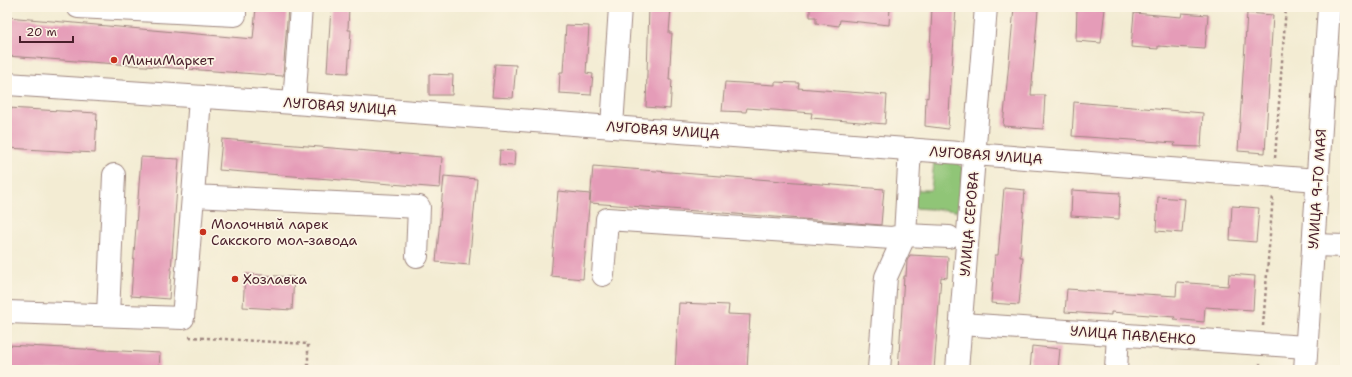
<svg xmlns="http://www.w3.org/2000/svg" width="1352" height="377" font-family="'Shantell Sans',sans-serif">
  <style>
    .green { fill: #90c577; stroke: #6d7251 }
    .building { fill: #e59cb8 }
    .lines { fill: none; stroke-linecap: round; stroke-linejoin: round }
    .minor-casing { stroke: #9e867f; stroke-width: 24 }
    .path { stroke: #9e867f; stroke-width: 2.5; stroke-dasharray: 3 3; stroke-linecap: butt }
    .minor { stroke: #fff; stroke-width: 22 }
    .poi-dot { fill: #c8321e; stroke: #fcf5e5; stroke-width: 1.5 }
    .labels { text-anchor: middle; stroke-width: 3.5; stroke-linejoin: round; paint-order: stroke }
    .poi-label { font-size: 14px; fill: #4a1f2b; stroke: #fcf5e5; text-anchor: start }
    .street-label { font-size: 14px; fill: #4a1f2b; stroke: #fcf5e5 }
  </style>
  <rect width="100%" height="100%" fill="#fcf5e5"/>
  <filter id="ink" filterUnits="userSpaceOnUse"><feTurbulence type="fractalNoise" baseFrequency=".025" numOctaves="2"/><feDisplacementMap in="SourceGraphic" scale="8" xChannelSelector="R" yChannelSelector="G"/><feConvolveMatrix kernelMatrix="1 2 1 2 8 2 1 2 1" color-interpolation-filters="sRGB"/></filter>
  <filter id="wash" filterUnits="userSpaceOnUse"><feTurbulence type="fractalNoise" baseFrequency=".012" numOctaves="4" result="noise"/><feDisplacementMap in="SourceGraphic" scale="16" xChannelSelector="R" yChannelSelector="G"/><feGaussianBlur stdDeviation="0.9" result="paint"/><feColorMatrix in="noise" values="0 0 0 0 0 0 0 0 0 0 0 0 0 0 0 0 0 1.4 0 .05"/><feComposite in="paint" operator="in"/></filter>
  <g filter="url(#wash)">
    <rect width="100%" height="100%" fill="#f3ecd3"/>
    <!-- green -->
    <path class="green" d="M 934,161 L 955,162 L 963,168 L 960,211 L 914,208 L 916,190 L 931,190 Z"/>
    <g id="blocks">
      <!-- building -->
      <g class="building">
        <path d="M 256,7 L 288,7 L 283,76 L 7,56 L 7,17 L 253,39 Z"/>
        <path d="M 331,7 L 349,7 L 348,30 L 351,30 L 348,73 L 327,72 Z"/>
        <path d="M 649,7 L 671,7 L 669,33 L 672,33 L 669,80 L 672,80 L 670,109 L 646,107 Z"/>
        <path d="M 810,7 L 890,7 L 889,25 L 840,20 L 839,26 L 816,23 L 816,17 L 810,17 Z"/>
        <path d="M 932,7 L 956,7 L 948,129 L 925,126 L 926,97 L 928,98 Z"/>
        <path d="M 1077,7 L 1105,9 L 1101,43 L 1076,41 Z"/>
        <path d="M 1014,8 L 1038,10 L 1031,95 L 1045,95 L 1043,129 L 1003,126 Z"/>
        <path d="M 1134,13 L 1181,17 L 1182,13 L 1208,15 L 1205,49 L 1158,46 L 1158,49 L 1131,47 Z"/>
        <path d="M 1247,13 L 1273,15 L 1265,153 L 1238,151 Z"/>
        <path d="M 566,25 L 589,26 L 586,73 L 593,74 L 591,95 L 559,93 L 560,72 L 563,72 Z"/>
        <path d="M 495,64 L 516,65 L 513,98 L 492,97 Z"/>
        <path d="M 429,74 L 453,75 L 452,95 L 429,95 Z"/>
        <path d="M 725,82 L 775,85 L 775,82 L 799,83 L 798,88 L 887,95 L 885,124 L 811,118 L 812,113 L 747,108 L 746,112 L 722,111 Z"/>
        <path d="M 1074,102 L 1203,113 L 1201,147 L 1174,146 L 1175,143 L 1072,136 Z"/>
        <path d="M 7,108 L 97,113 L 95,153 L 7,148 Z"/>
        <path d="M 222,139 L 442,157 L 440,188 L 219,170 Z"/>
        <path d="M 500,150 L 515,151 L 514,166 L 499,165 Z"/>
        <path d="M 141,157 L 179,159 L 169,299 L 131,296 Z"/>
        <path d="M 593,166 L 884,189 L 881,225 L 590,203 Z"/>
        <path d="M 444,176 L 477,179 L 469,265 L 436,262 Z"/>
        <path d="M 1004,188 L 1025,190 L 1020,257 L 1023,257 L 1019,305 L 991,303 L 995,255 L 998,255 Z"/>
        <path d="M 1072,190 L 1120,193 L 1119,219 L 1071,216 Z"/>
        <path d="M 558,191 L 590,194 L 583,279 L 551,276 Z"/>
        <path d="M 1158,197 L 1185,199 L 1182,233 L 1156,231 Z"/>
        <path d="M 1232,206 L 1259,208 L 1256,242 L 1230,240 Z"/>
        <path d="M 910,255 L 948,257 L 947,278 L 941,277 L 934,370 L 898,370 L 904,276 L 906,276 L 907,261 Z"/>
        <path d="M 245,274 L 294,277 L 292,310 L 243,307 Z"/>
        <path d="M 1229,274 L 1255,276 L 1253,310 L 1205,307 L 1204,322 L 1174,319 L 1175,317 L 1111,312 L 1111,315 L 1065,312 L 1067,289 L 1176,296 L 1177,282 L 1228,286 Z"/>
        <path d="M 679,303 L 729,305 L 728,314 L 750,315 L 747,370 L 675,370 Z"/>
        <path d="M 7,345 L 160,353 L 159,370 L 7,370 Z"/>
        <path d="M 1032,346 L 1060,349 L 1058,370 L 1030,370 Z"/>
      </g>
    </g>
  </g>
  <g filter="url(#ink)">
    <use href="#blocks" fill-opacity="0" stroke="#9e867f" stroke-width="1"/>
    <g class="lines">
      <!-- minor casing -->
      <g class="minor-casing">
        <g id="minor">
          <path d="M 78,7 L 235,15 L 235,7"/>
          <path d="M 7,84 L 294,103 L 1318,180"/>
          <path d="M 200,97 L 193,196 L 419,207 L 417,256"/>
          <path d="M 294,103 L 301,7"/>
          <path d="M 612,126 L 620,7"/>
          <path d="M 1313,245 L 1345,246"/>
          <path d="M 603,275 L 607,219 L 892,238 L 905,235 L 910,149"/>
          <path d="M 7,312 L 183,318 L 193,196"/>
          <path d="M 108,315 L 114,175"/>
          <path d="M 961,324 L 1306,347"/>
          <path d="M 879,370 L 886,277 L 905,235 L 949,237"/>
          <path d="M 957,370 L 986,7"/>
          <path d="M 1116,370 L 1118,334"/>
          <path d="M 1305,370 L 1329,7"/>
        </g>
      </g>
      <!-- path -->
      <g class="path">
        <path d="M 1275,158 L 1286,7"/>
        <path d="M 1263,326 L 1273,195"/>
        <path d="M 189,337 L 308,344 L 308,370"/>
        <path d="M 1260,370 L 1260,363"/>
      </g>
      <!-- minor -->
      <use href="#minor" class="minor"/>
    </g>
  </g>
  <!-- markers -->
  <g class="poi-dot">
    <circle cx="114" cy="60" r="4"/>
    <circle cx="203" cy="232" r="4"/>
    <circle cx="235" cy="279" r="4"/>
  </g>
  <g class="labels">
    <!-- poi labels -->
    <g class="poi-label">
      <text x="122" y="65">МиниМаркет</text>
      <text x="211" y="229">Молочный ларек<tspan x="211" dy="16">Сакского мол-завода</tspan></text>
      <text x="243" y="284">Хозлавка</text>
    </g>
    <!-- street labels -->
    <g class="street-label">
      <text transform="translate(340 106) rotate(4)" y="5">ЛУГОВАЯ УЛИЦА</text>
      <text transform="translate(663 130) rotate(4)" y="5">ЛУГОВАЯ УЛИЦА</text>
      <text transform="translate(986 155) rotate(4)" y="5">ЛУГОВАЯ УЛИЦА</text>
      <text transform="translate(1317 189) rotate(-86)" y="5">УЛИЦА 9-ГО МАЯ</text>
      <text transform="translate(969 224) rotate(-85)" y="5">УЛИЦА СЕРОВА</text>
      <text transform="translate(1133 335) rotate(4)" y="5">УЛИЦА ПАВЛЕНКО</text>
    </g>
  </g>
  <!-- margin -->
  <rect width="1352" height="377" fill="none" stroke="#fcf5e5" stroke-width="24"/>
  <!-- scale -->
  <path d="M20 36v6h53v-6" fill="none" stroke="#4a1f2b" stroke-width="2"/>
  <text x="26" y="36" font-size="12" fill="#4a1f2b" stroke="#fcf5e5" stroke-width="3" paint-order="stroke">20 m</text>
</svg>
